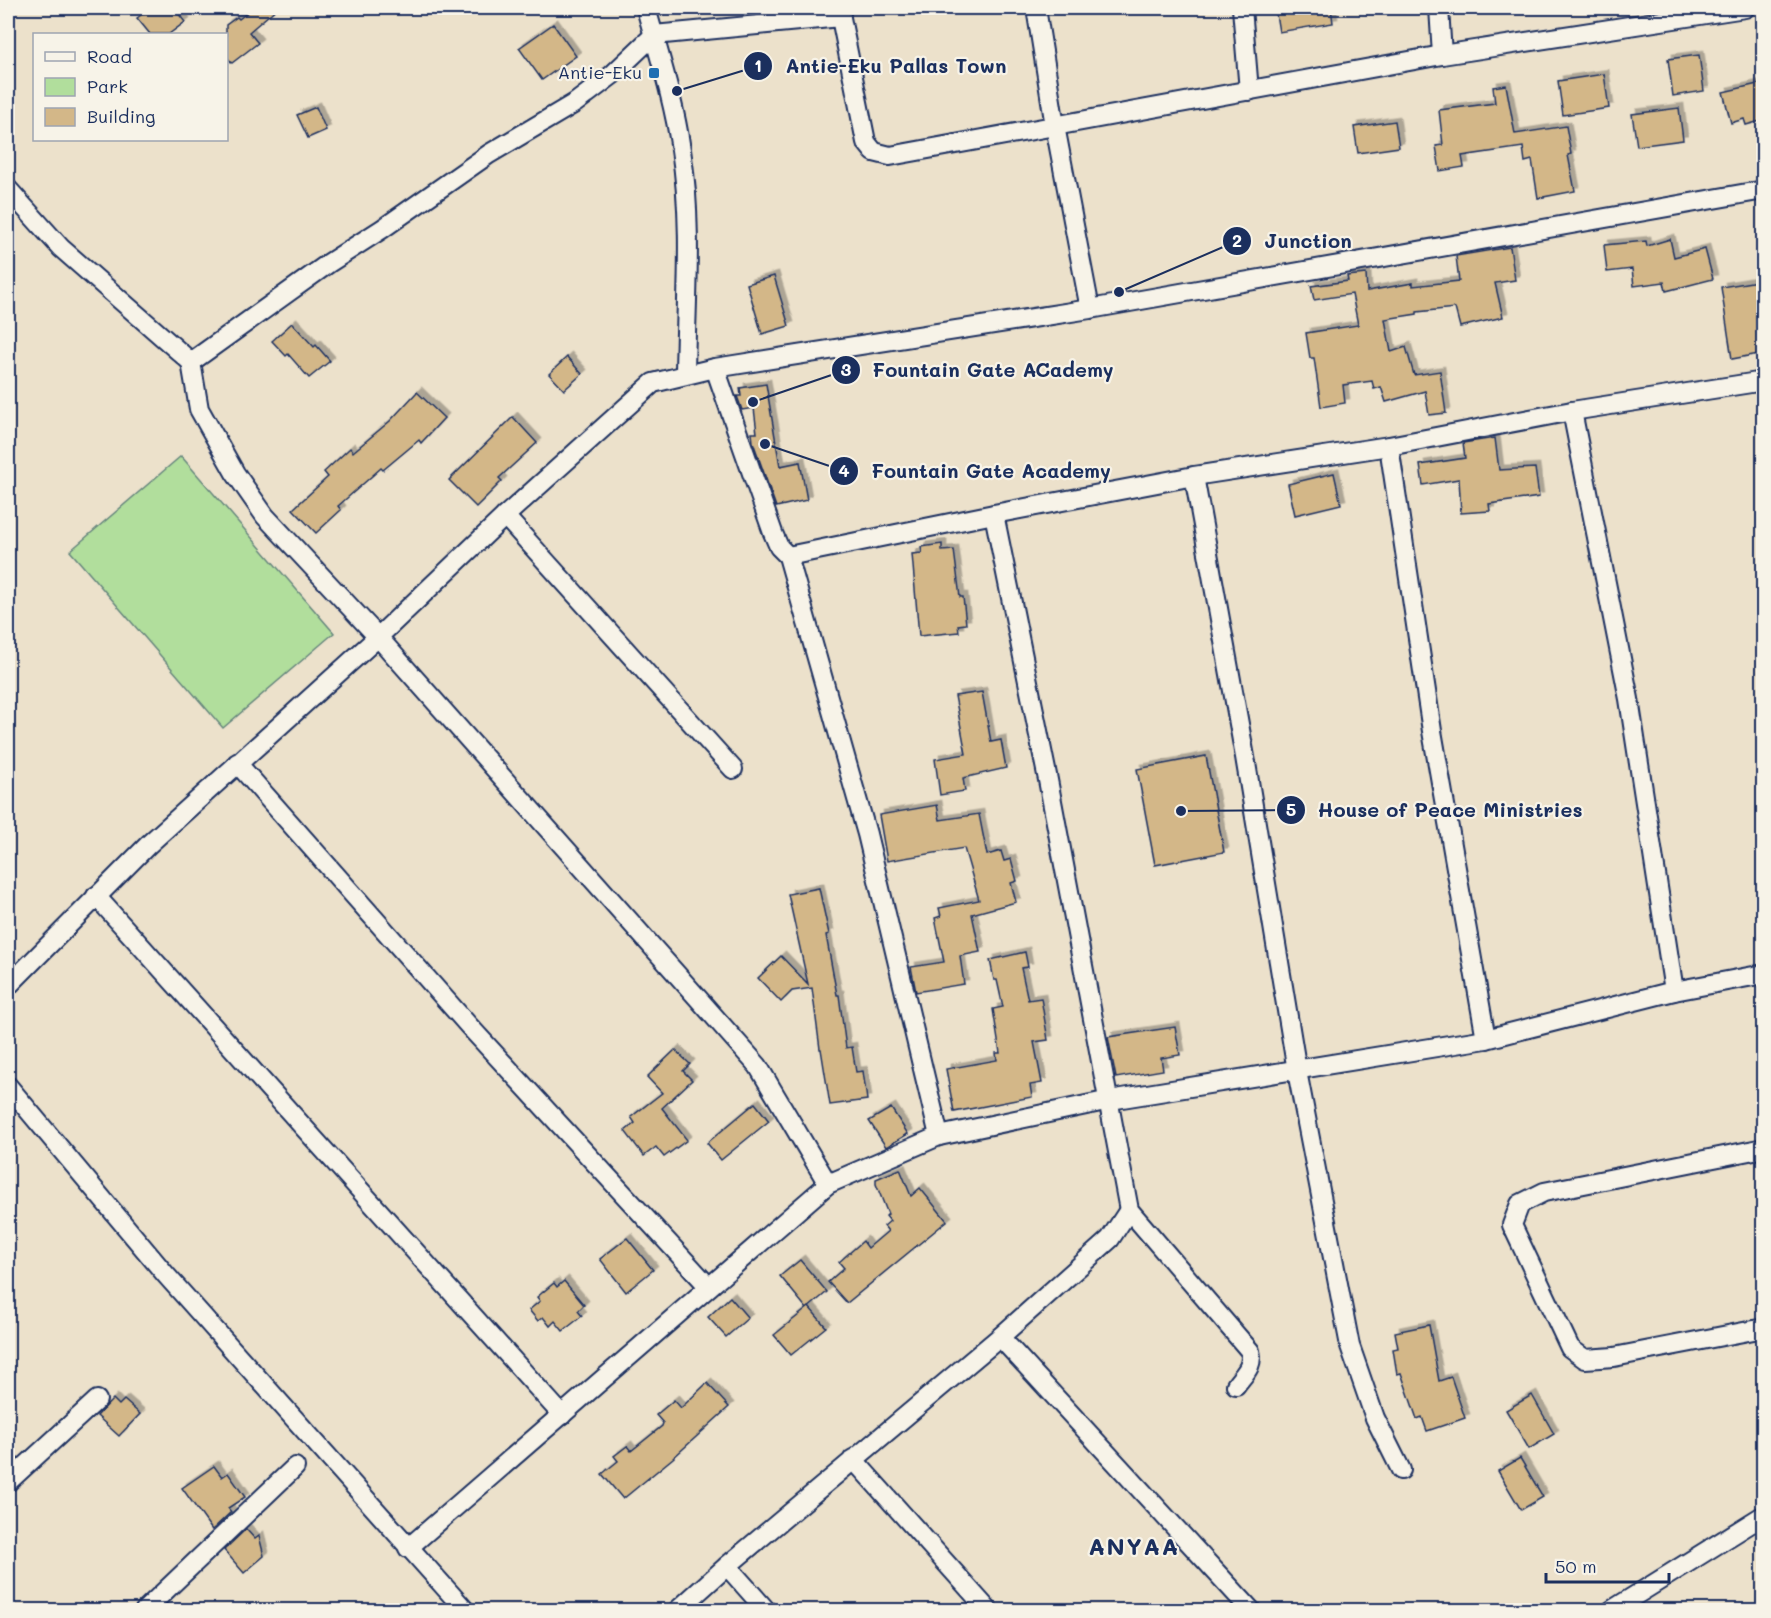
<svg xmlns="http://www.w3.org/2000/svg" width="1771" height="1618" font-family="Mali,sans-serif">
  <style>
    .green { fill: #b1de9c; stroke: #66867d; stroke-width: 1.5 }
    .building { fill: #d3b788; stroke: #1b2f5e; stroke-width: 1.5; filter: url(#shadow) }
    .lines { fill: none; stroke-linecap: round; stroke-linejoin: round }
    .street-casing { stroke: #1b2f5e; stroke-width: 22 }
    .street { stroke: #f7f3e8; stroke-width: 18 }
    .poi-dot { fill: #1f6fb2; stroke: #f7f3e8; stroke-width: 2 }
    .labels { text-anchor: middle; stroke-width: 4.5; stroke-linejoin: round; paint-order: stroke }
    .poi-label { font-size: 18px; fill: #1b2f5e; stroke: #f7f3e8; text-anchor: end }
    .district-label { font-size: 24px; font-weight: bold; letter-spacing: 1.5px; fill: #1b2f5e; stroke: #f7f3e8 }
    .leader { fill: none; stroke: #1b2f5e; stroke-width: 2 }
    .callout-dot { fill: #1b2f5e; stroke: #f7f3e8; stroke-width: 2 }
    .mark-label { font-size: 18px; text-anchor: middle; font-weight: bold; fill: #fff }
    .callout-label { font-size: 20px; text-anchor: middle; font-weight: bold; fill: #1b2f5e; stroke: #f7f3e8; stroke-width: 4.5; stroke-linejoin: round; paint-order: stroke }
  </style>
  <defs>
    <filter id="shadow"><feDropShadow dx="4.5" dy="-4.5" stdDeviation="0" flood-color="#0004"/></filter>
  </defs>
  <rect width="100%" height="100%" fill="#ece1cb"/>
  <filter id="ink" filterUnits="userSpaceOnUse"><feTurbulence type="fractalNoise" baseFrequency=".0167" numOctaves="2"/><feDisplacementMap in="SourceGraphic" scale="12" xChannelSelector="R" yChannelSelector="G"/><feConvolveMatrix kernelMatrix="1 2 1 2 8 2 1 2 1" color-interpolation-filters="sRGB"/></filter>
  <g filter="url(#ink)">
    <!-- green -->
    <path class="green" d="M 181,456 L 334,633 L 223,728 L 70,551 Z"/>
    <!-- building -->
    <g class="building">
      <path d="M 150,8 L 174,8 L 185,22 L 169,34 L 150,34 L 137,18 Z"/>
      <path d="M 253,8 L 277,8 L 249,32 L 258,43 L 232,63 L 226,56 L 226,25 L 237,17 L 239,19 Z"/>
      <path d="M 1275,8 L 1331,8 L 1333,23 L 1279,32 Z"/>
      <path d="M 553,24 L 576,56 L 542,80 L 519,48 Z"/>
      <path d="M 1699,55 L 1704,91 L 1673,96 L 1668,59 Z"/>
      <path d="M 1604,74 L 1609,108 L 1563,115 L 1558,81 Z"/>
      <path d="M 1762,83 L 1764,90 L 1764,120 L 1746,125 L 1744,119 L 1731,123 L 1723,92 Z"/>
      <path d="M 1506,85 L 1515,134 L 1566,126 L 1571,154 L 1568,155 L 1575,191 L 1538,198 L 1532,160 L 1525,162 L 1523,147 L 1462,156 L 1464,167 L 1440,171 L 1436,146 L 1443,145 L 1439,110 L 1495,103 L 1493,87 Z"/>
      <path d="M 316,107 L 326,130 L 308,138 L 297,115 Z"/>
      <path d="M 1679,108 L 1683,140 L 1637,146 L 1632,114 Z"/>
      <path d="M 1395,121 L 1399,147 L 1358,153 L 1354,127 Z"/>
      <path d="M 1670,239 L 1674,257 L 1705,249 L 1713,279 L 1666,291 L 1664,282 L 1634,286 L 1632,269 L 1607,272 L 1604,245 L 1646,241 L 1647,246 Z"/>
      <path d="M 1510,247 L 1515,280 L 1495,283 L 1503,317 L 1460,327 L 1455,308 L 1417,312 L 1417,314 L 1385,319 L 1391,352 L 1406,347 L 1414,375 L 1440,371 L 1446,413 L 1429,415 L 1425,391 L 1386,402 L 1381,387 L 1374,389 L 1372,381 L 1343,385 L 1345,403 L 1321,407 L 1314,358 L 1310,358 L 1306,333 L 1358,325 L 1352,294 L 1314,300 L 1311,286 L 1348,281 L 1347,276 L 1366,274 L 1367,291 L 1413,283 L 1413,286 L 1459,281 L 1456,256 Z"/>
      <path d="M 774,276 L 789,326 L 762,334 L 747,284 Z"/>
      <path d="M 1764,280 L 1764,353 L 1732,359 L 1721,287 Z"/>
      <path d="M 292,323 L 314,347 L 316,345 L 330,361 L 309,378 L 288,354 L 286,356 L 272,341 Z"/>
      <path d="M 567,357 L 582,374 L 564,390 L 549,374 Z"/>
      <path d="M 766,384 L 780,466 L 800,462 L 807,500 L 776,507 L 753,442 L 752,433 L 757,433 L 754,408 L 742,410 L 737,396 L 741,396 L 740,388 Z"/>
      <path d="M 417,392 L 444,418 L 421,443 L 419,440 L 383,470 L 381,468 L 338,506 L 341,510 L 316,533 L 293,509 L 328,477 L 324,472 L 350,448 L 353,452 L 390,421 Z"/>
      <path d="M 513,417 L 537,443 L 499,478 L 502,481 L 476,507 L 449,480 Z"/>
      <path d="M 1495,438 L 1499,470 L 1535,468 L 1539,497 L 1489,504 L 1490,511 L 1461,513 L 1459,479 L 1423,485 L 1420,465 L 1465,458 L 1463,443 Z"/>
      <path d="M 1334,473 L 1341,504 L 1295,515 L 1288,484 Z"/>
      <path d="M 942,544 L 942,551 L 954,550 L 960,597 L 963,597 L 966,624 L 958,625 L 959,632 L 919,636 L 912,554 L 922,553 L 921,547 Z"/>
      <path d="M 982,692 L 991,742 L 1001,740 L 1006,768 L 963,778 L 965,791 L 940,795 L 935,759 L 966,754 L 955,696 Z"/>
      <path d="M 1206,756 L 1224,852 L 1155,865 L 1137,769 Z"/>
      <path d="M 937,805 L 940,820 L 979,814 L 987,855 L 1001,851 L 1004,861 L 1011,859 L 1017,881 L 1011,883 L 1016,902 L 972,914 L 980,952 L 960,956 L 964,984 L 916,992 L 911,967 L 944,962 L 935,918 L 941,916 L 939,908 L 979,900 L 964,848 L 887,861 L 879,815 Z"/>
      <path d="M 819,888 L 829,934 L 826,935 L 837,995 L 839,995 L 846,1048 L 852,1047 L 856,1072 L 863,1071 L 867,1100 L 830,1105 L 821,1049 L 820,1049 L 812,988 L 792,991 L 781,1002 L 758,978 L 781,956 L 808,984 L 788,894 Z"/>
      <path d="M 1025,952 L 1028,967 L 1021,968 L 1028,1000 L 1041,998 L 1048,1040 L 1034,1042 L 1042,1083 L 1030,1085 L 1032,1097 L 954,1112 L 946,1069 L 997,1060 L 996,1053 L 1000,1053 L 993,1009 L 1003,1007 L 997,980 L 994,980 L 990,960 Z"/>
      <path d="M 1175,1027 L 1180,1055 L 1161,1058 L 1163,1070 L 1116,1078 L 1108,1037 Z"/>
      <path d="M 675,1050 L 690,1064 L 683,1071 L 692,1080 L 662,1108 L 687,1140 L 664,1157 L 656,1147 L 644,1156 L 625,1131 L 635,1123 L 631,1117 L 662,1093 L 647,1077 Z"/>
      <path d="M 755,1103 L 769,1121 L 721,1160 L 707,1143 Z"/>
      <path d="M 891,1108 L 908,1134 L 886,1147 L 869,1121 Z"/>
      <path d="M 900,1169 L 911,1196 L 920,1188 L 947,1221 L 847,1303 L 828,1282 L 844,1268 L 839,1262 L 863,1241 L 868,1248 L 888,1231 L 884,1226 L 890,1221 L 886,1216 L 888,1214 L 876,1184 L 876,1179 Z"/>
      <path d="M 627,1238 L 653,1270 L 626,1292 L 600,1259 Z"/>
      <path d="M 800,1260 L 827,1292 L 807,1309 L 780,1276 Z"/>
      <path d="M 564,1281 L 584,1305 L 578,1311 L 582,1316 L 563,1331 L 555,1321 L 550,1326 L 543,1317 L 538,1321 L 529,1310 L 540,1301 L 537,1297 L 554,1283 L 557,1287 Z"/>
      <path d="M 730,1297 L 748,1318 L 726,1337 L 708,1317 Z"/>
      <path d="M 809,1307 L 826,1327 L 791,1355 L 774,1335 Z"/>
      <path d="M 1429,1325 L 1439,1381 L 1451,1377 L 1465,1418 L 1427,1431 L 1422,1417 L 1417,1419 L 1401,1373 L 1397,1374 L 1393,1349 L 1398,1348 L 1395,1332 Z"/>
      <path d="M 707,1383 L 729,1407 L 673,1458 L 623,1499 L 602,1474 L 618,1461 L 614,1456 L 627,1446 L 631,1451 L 662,1426 L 663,1423 L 656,1415 L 674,1400 L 681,1408 Z"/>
      <path d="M 1532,1395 L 1554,1434 L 1529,1449 L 1506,1410 Z"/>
      <path d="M 113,1399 L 119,1405 L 124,1400 L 140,1414 L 119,1436 L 97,1416 Z"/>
      <path d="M 1520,1458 L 1543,1497 L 1521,1510 L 1498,1471 Z"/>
      <path d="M 214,1466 L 222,1477 L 228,1473 L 245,1497 L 228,1508 L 231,1512 L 212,1530 L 182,1488 Z"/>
      <path d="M 246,1529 L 255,1539 L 259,1536 L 264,1556 L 244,1573 L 224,1550 Z"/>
    </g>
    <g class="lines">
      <!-- street casing -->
      <g class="street-casing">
        <g id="street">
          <path d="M 646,8 C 659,55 674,101 681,150 C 693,223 686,299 685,374"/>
          <path d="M 839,8 L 866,142 L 874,152 L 890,156 L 1442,55 L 1745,8"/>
          <path d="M 1036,8 L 1055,126 L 1090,309"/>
          <path d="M 1242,8 L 1249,91"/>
          <path d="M 1439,8 L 1442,55"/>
          <path d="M 8,189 L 61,248 L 191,362 L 199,409 L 235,473 L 265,516 L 378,637 L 758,1066 L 828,1184"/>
          <path d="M 191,362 L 329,263 L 382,229 L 489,154 L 575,103 L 612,75 L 654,35 L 841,17"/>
          <path d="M 715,368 L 773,533 L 779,547 L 788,556 L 867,834 L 939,1136"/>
          <path d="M 1572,411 L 1629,699 L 1674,991"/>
          <path d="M 1389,446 L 1432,731 L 1486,1039"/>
          <path d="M 1194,476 L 1245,757 L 1297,1071 L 1350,1346 L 1375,1418 L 1401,1470"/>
          <path d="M 994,514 L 1048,780 L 1129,1210 L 1250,1351 C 1254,1366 1244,1374 1236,1385"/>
          <path d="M 505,516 L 733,769"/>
          <path d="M 788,556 L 994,514 L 1194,476 L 1389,446 L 1572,411 L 1764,381"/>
          <path d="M 237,763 L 469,1026 L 709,1287"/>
          <path d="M 96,896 L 562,1415"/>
          <path d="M 8,986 L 149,844 L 378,637 L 505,516 L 653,383 L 715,368 L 1090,309 L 1764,190"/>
          <path d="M 8,1086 L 166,1275 L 465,1610"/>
          <path d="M 1764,1148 L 1544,1192 L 1520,1204 L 1512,1225 L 1570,1348 L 1585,1359 L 1614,1357 L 1764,1328"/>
          <path d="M 1000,1337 L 1251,1610"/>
          <path d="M 853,1459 L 988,1610"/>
          <path d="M 8,1482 L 97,1400"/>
          <path d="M 408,1548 L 828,1184 L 939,1136 L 1110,1100 L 1486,1039 L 1674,991 L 1764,974"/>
          <path d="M 727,1566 L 766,1610"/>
          <path d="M 145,1610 L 295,1467"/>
          <path d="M 678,1610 L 727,1566 L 1000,1337 L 1110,1239 L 1129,1210"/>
          <path d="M 1612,1610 L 1764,1515"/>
        </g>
      </g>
      <!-- street -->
      <use href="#street" class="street"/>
    </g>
  </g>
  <!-- markers -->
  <rect class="poi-dot" x="648" y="67" width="12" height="12" rx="3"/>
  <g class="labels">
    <!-- poi labels -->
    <g class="poi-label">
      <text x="642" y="79">Antie-Eku</text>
    </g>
    <!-- district labels -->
    <g class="district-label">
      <text x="1134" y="1555">ANYAA</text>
    </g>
  </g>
  <!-- callouts -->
  <path class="leader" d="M677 91L758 66M1119 292L1237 241M753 402L846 370M765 444L844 471M1181 811L1291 810"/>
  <g class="callout-dot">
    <circle cx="677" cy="91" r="6"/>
    <circle cx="1119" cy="292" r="6"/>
    <circle cx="753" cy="402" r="6"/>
    <circle cx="765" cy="444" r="6"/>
    <circle cx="1181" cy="811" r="6"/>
    <circle cx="758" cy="66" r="15"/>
    <circle cx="1237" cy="241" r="15"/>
    <circle cx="846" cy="370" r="15"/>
    <circle cx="844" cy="471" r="15"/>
    <circle cx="1291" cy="810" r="15"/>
  </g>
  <g class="mark-label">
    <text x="758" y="72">1</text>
    <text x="1237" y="247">2</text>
    <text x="846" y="376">3</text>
    <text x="844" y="477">4</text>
    <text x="1291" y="816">5</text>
  </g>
  <g class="callout-label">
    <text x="896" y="73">Antie-Eku Pallas Town</text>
    <text x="1308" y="248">Junction</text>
    <text x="993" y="377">Fountain Gate ACademy</text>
    <text x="991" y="478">Fountain Gate Academy</text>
    <text x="1450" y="817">House of Peace Ministries</text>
  </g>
  <!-- margin -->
  <rect width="1771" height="1618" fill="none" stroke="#f7f3e8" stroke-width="30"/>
  <rect x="15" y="15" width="1741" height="1588" fill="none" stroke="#1b2f5e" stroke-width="2" filter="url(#ink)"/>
  <!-- legend -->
  <rect x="33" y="33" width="195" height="108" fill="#f7f3e8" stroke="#9fa5b1" stroke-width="1.5"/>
  <rect x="45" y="52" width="30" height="9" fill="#f7f3e8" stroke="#9fa5b1" stroke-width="1.5"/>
  <text x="87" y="63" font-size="18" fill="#1b2f5e">Road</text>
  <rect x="45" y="78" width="30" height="18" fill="#b1de9c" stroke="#9fa5b1" stroke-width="1.5"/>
  <text x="87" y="93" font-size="18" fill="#1b2f5e">Park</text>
  <rect x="45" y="108" width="30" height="18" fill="#d3b788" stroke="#9fa5b1" stroke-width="1.5"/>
  <text x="87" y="123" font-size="18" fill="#1b2f5e">Building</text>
  <!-- scale -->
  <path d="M1546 1573v9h123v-9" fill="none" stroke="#1b2f5e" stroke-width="3"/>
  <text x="1555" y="1573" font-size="18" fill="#1b2f5e" stroke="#f7f3e8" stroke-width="4.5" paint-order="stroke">50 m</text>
</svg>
